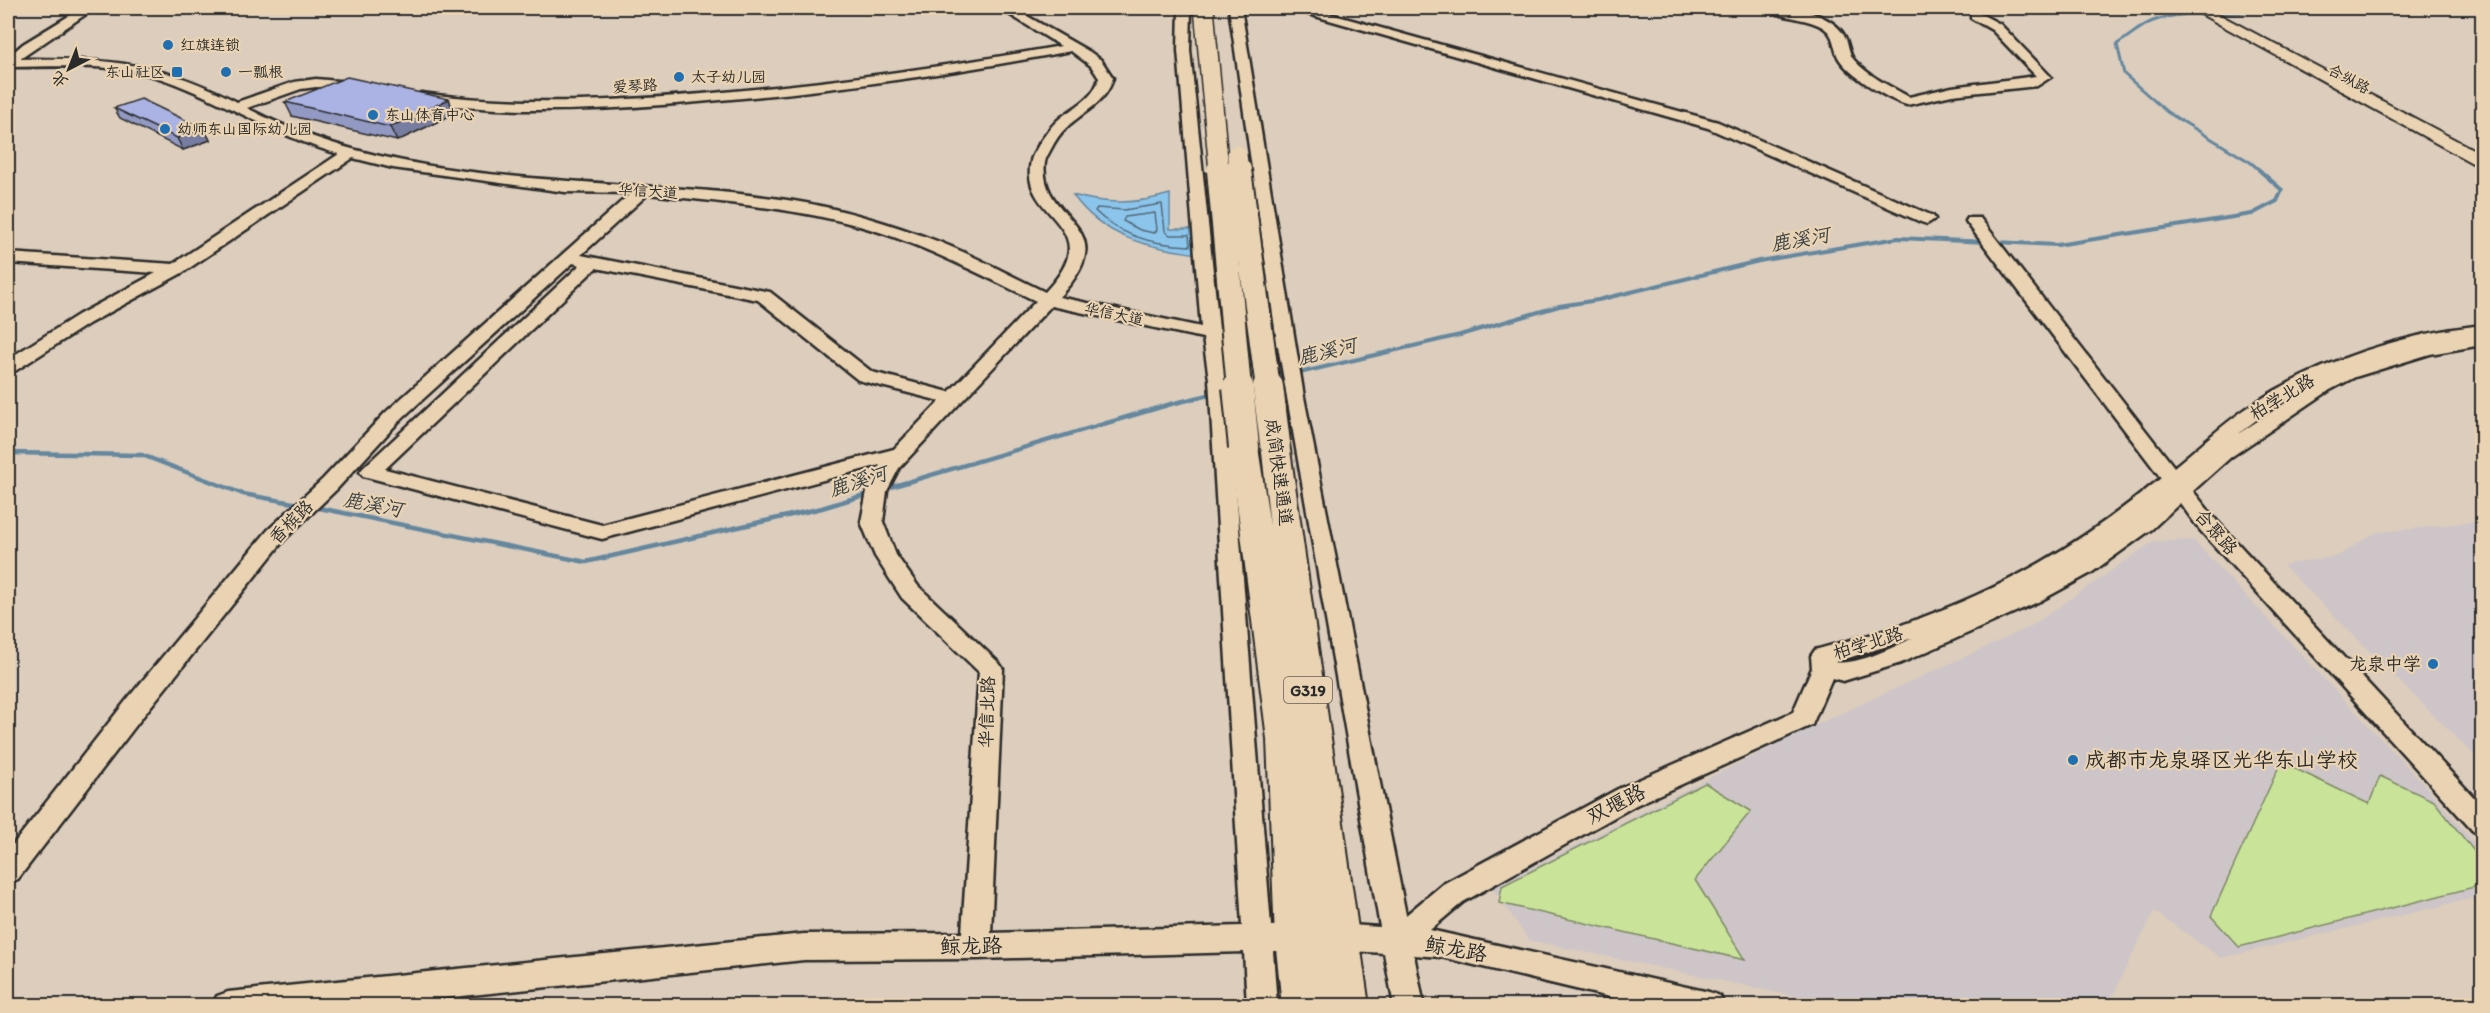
<svg xmlns="http://www.w3.org/2000/svg" width="2490" height="1013" font-family="Itim,'LXGW WenKai TC',sans-serif">
  <style>
    .built { fill: #cdc5c8 }
    .green { fill: #c9e399; stroke: #7a8762; stroke-width: 1.5 }
    .water { fill: #8cc5eb; stroke: #65879e; stroke-width: 1.5 }
    .lines { fill: none; stroke-linecap: round; stroke-linejoin: round }
    .shore { stroke: #526978; stroke-width: 1.5 }
    .stream-far2 { stroke: #65879e; stroke-width: 3 }
    .stream-far1 { stroke: #65879e; stroke-width: 4 }
    .stream { stroke: #65879e; stroke-width: 4.5 }
    .minor-casing { stroke: #2b2b2b; stroke-width: 5 }
    .major-casing { stroke: #2b2b2b; stroke-width: 4 }
    .highway-casing { stroke: #2b2b2b; stroke-width: 4 }
    .minor { fill: #e9d3b2; fill-rule: evenodd }
    .major { fill: #e9d3b2; fill-rule: evenodd }
    .highway { fill: #e9d3b2; fill-rule: evenodd }
    .highway-bridge-far2-casing { stroke: #2b2b2b; stroke-width: 22; stroke-linecap: butt }
    .highway-bridge-far1-casing { stroke: #2b2b2b; stroke-width: 28; stroke-linecap: butt }
    .highway-bridge-casing { stroke: #2b2b2b; stroke-width: 34; stroke-linecap: butt }
    .highway-bridge-far2 { stroke: #e9d3b2; stroke-width: 19 }
    .highway-bridge-far1 { stroke: #e9d3b2; stroke-width: 24 }
    .highway-bridge { stroke: #e9d3b2; stroke-width: 30 }
    .wall { fill: #929ac4; stroke: #2b2b2b; stroke-width: 1.5 }
    .shaded-wall { fill: #777da0; stroke: #2b2b2b; stroke-width: 1.5 }
    .building { fill: #aab3e4; stroke: #2b2b2b; stroke-width: 1.5 }
    .poi-dot { fill: #1f6fb2; stroke: #e9d3b2; stroke-width: 2 }
    .labels { text-anchor: middle; stroke-width: 4.5; stroke-linejoin: round; paint-order: stroke }
    .far-poi-label { font-size: 15px; fill: #2b2b2b; stroke: #e9d3b2; text-anchor: start }
    .far-street-label { font-size: 15px; fill: #2b2b2b; stroke: #e9d3b2 }
    .shield { fill: #e9d3b2; stroke: #645d54; stroke-width: 1.5 }
    .shield-label { font-size: 16px; font-weight: bold; fill: #2b2b2b }
    .street-label { font-size: 18px; fill: #2b2b2b; stroke: #e9d3b2 }
    .poi-label { font-size: 18px; fill: #2b2b2b; stroke: #e9d3b2; text-anchor: end }
    .water-label { font-size: 20px; font-style: italic; fill: #3a4248; stroke: #e9d3b2 }
    .near-poi-label { font-size: 21px; fill: #2b2b2b; stroke: #e9d3b2; text-anchor: start }
    .near-street-label { font-size: 21px; fill: #2b2b2b; stroke: #e9d3b2 }
  </style>
  <rect width="100%" height="100%" fill="#dccdbc"/>
  <filter id="ink" filterUnits="userSpaceOnUse"><feTurbulence type="fractalNoise" baseFrequency=".0167" numOctaves="2"/><feDisplacementMap in="SourceGraphic" scale="12" xChannelSelector="R" yChannelSelector="G"/><feConvolveMatrix kernelMatrix="1 2 1 2 8 2 1 2 1" color-interpolation-filters="sRGB"/></filter>
  <g filter="url(#ink)">
    <!-- built -->
    <g class="built">
      <path d="M 2482,521 L 2482,763 L 2283,565 L 2338,556 L 2375,533 Z"/>
      <path d="M 2193,540 L 2430,791 L 2482,852 L 2482,896 L 2221,958 L 2154,911 L 2107,1006 L 1837,1005 L 1529,940 L 1492,887 L 1805,730 L 2030,627 L 2153,542 Z"/>
    </g>
    <!-- green -->
    <g class="green">
      <path d="M 2281,762 L 2369,804 L 2380,776 L 2434,801 L 2482,861 L 2482,885 L 2239,947 L 2211,916 Z"/>
      <path d="M 1705,783 L 1751,811 L 1695,880 L 1745,960 L 1499,903 L 1502,886 Z"/>
    </g>
    <!-- water -->
    <path class="water" d="M 1170,194 L 1170,229 L 1196,229 L 1199,254 C 1150,248 1103,238 1073,195 C 1107,205 1136,204 1170,194 Z"/>
    <g class="lines">
      <!-- shore -->
      <g class="shore">
        <path d="M 1162,204 L 1165,231 L 1170,235 L 1189,235 L 1190,246 C 1156,245 1120,236 1095,211 L 1097,208 L 1124,210 Z"/>
        <path d="M 1155,213 L 1157,230 L 1154,233 L 1140,230 L 1123,221 L 1125,217 Z"/>
      </g>
      <!-- stream-far2 -->
      <path class="stream-far2" d="M 2261,171 L 2250,162 L 2167,112 L 2124,74 L 2117,44 C 2129,37 2140,26 2153,21 C 2186,8 2228,19 2264,8"/>
      <!-- stream-far1 -->
      <g class="stream-far1">
        <path d="M 1996,242 L 2057,245 L 2252,214 L 2277,201 L 2282,190 L 2259,170"/>
        <path d="M 1274,379 L 1460,335 L 1559,306 L 1598,300 L 1759,261 L 1898,238 L 1987,242"/>
      </g>
      <!-- stream -->
      <g class="stream">
        <path d="M 8,453 L 142,455 L 243,494 L 299,504"/>
        <path d="M 884,489 L 1171,404 L 1213,394"/>
        <path d="M 314,507 L 586,562 L 822,508 L 871,493"/>
      </g>
      <!-- minor casing -->
      <g class="minor-casing">
        <g id="minor">
          <path d="M 82,8 L 95,8 L 20,59 C 105,58 161,62 237,102 L 294,82 L 316,79 L 360,83 L 367,87 L 365,90 L 316,87 L 301,89 L 247,108 C 412,195 614,173 794,201 C 844,209 895,225 942,243 C 977,257 1011,276 1045,292 C 1111,223 1018,220 1031,161 C 1032,155 1037,149 1039,144 C 1045,135 1051,126 1059,119 C 1075,106 1094,99 1099,78 L 1091,66 L 1071,51 C 955,73 838,90 720,100 C 636,108 551,114 467,107 C 455,106 422,105 414,97 L 421,93 C 522,107 623,101 724,92 C 837,82 949,66 1061,46 L 999,8 L 1013,8 L 1090,52 L 1101,60 L 1113,78 C 1106,103 1084,111 1067,127 C 1060,133 1055,141 1051,149 C 1049,153 1046,157 1045,162 C 1037,223 1129,223 1059,297 L 1201,327 L 1178,50 L 1179,8 L 1191,8 L 1190,50 L 1219,329 L 1276,335 L 1229,8 L 1241,8 L 1304,397 L 1406,915 L 1443,884 L 1618,789 L 1793,712 L 1812,668 L 1811,656 L 1815,650 C 1845,641 1877,634 1907,623 C 2007,588 2079,545 2161,478 L 1968,224 L 1966,221 L 1968,218 L 1980,218 L 2174,467 C 2200,446 2225,422 2253,404 C 2321,360 2403,334 2482,325 L 2482,345 L 2430,354 L 2355,377 L 2330,390 L 2231,457 L 2193,491 L 2216,520 L 2482,806 L 2482,834 L 2473,831 L 2200,530 L 2180,503 L 2152,529 L 2091,573 L 2040,601 L 1901,663 L 1843,681 L 1832,678 L 1812,725 L 1636,805 L 1463,902 L 1430,930 L 1709,992 L 1720,996 L 1724,1006 L 1647,1006 L 1441,957 L 1414,955 L 1424,1006 L 1394,1006 L 1384,953 L 1336,950 L 1273,951 L 1277,1006 L 1247,1006 L 1244,952 L 976,959 L 804,960 L 367,1006 L 213,1006 L 217,996 L 228,992 L 804,934 L 962,933 L 979,672 L 902,598 L 875,556 L 861,522 L 867,491 L 880,465 L 602,539 L 363,476 L 360,472 L 363,468 L 580,265 L 573,263 L 400,420 L 337,489 L 284,540 L 147,711 L 18,879 L 8,883 L 8,851 L 129,697 L 268,530 L 323,479 L 386,412 L 631,193 L 565,192 L 393,168 L 353,158 L 182,273 L 90,323 L 15,371 L 8,372 L 8,359 L 78,315 L 156,273 L 8,263 L 8,253 L 173,264 L 339,154 C 277,137 223,100 162,79 C 113,62 59,67 8,67 L 8,57 L 23,44 ZM 648,194 C 718,202 788,207 856,225 C 919,242 977,273 1036,301 L 949,392 L 872,372 L 770,292 L 581,255 ZM 596,268 L 758,300 L 858,380 L 940,401 L 894,449 L 602,525 L 385,469 ZM 1051,306 L 1203,338 L 1209,379 L 1242,926 L 991,933 L 1003,669 L 999,663 L 918,586 L 896,555 L 883,522 L 887,491 L 899,468 ZM 1221,340 L 1278,346 L 1380,927 L 1336,924 L 1271,926 L 1227,379 ZM 2305,390 L 2238,434 L 2268,411 ZM 1913,638 C 1894,647 1856,666 1835,662 Z"/>
          <path d="M 1292,8 L 1309,8 L 1718,122 L 1933,216 L 1935,219 L 1927,224 L 1921,222 L 1708,128 L 1294,10 Z"/>
          <path d="M 1767,8 C 1790,5 1831,13 1844,35 C 1849,43 1848,53 1854,60 C 1868,76 1890,86 1909,97 L 1952,87 L 2036,76 L 1992,30 L 1971,18 L 1971,12 L 1975,11 L 2000,24 L 2051,77 L 2037,86 L 1952,95 L 1907,105 C 1888,100 1847,74 1838,57 C 1833,46 1835,36 1824,28 C 1808,17 1780,19 1767,8 Z"/>
        </g>
      </g>
      <!-- major casing -->
      <g class="major-casing">
        <path id="major" d="M 2190,8 L 2207,8 L 2482,154 L 2482,166 L 2476,165 Z"/>
      </g>
      <!-- highway casing -->
      <g class="highway-casing">
        <path id="highway" d="M 1275,434 L 1285,437 L 1289,443 L 1369,1006 L 1282,1006 L 1275,939 L 1267,739 L 1230,447 L 1234,441 L 1244,438 L 1254,441 L 1258,447 L 1270,526 L 1261,443 L 1265,437 Z"/>
      </g>
      <!-- minor -->
      <use href="#minor" class="minor"/>
      <!-- major -->
      <use href="#major" class="major"/>
      <!-- highway -->
      <use href="#highway" class="highway"/>
      <!-- highway-bridge-far2 casing -->
      <g class="highway-bridge-far2-casing">
        <g id="highway-bridge-far2">
          <path d="M 1204,8 L 1219,171"/>
          <path d="M 1237,155 L 1239,171"/>
        </g>
      </g>
      <!-- highway-bridge-far1 casing -->
      <g class="highway-bridge-far1-casing">
        <g id="highway-bridge-far1">
          <path d="M 1219,170 L 1239,388"/>
          <path d="M 1239,170 L 1268,388"/>
        </g>
      </g>
      <!-- highway-bridge casing -->
      <g class="highway-bridge-casing">
        <g id="highway-bridge">
          <path d="M 1238,387 L 1244,447"/>
          <path d="M 1268,387 L 1275,443"/>
        </g>
      </g>
      <!-- highway-bridge-far2 -->
      <use href="#highway-bridge-far2" class="highway-bridge-far2"/>
      <!-- highway-bridge-far1 -->
      <use href="#highway-bridge-far1" class="highway-bridge-far1"/>
      <!-- highway-bridge -->
      <use href="#highway-bridge" class="highway-bridge"/>
    </g>
    <!-- wall -->
    <g class="wall">
      <path d="M 449,99 L 454,114 L 397,141 L 292,116 L 285,102 Z"/>
      <path d="M 114,108 L 204,129 L 210,140 L 183,150 L 120,118 Z"/>
    </g>
    <!-- shaded-wall -->
    <g class="shaded-wall">
      <path d="M 449,99 L 454,114 L 397,141 L 390,127 Z"/>
      <path d="M 204,129 L 210,140 L 183,150 L 177,138 Z"/>
    </g>
    <!-- building -->
    <g class="building">
      <path d="M 347,77 L 449,99 L 390,127 L 285,102 Z"/>
      <path d="M 141,99 L 204,129 L 177,138 L 114,108 Z"/>
    </g>
  </g>
  <!-- markers -->
  <g class="poi-dot">
    <circle cx="168" cy="45" r="6"/>
    <rect x="171" y="66" width="12" height="12" rx="3"/>
    <circle cx="226" cy="72" r="6"/>
    <circle cx="679" cy="77" r="6"/>
    <circle cx="373" cy="115" r="6"/>
    <circle cx="165" cy="129" r="6"/>
    <circle cx="2433" cy="664" r="6"/>
    <circle cx="2073" cy="760" r="6"/>
  </g>
  <g class="labels">
    <!-- far-poi labels -->
    <g class="far-poi-label">
      <text x="180" y="50">红旗连锁</text>
      <text x="165" y="77" text-anchor="end">东山社区</text>
      <text x="238" y="77">一瓢根</text>
      <text x="691" y="82">太子幼儿园</text>
      <text x="385" y="120">东山体育中心</text>
      <text x="177" y="134">幼师东山国际幼儿园</text>
    </g>
    <!-- far-street labels -->
    <g class="far-street-label">
      <text transform="translate(2349 79) rotate(28)" y="5">合纵路</text>
      <text transform="translate(635 86) rotate(-3)" y="5">爱琴路</text>
      <text transform="translate(648 191) rotate(4)" y="5">华信大道</text>
      <text transform="translate(1114 314) rotate(12)" y="5">华信大道</text>
    </g>
    <!-- shield labels -->
    <rect class="shield" x="1284" y="677" width="48" height="26" rx="4.5"/>
    <g class="shield-label">
      <text x="1308" y="696">G319</text>
    </g>
    <!-- street labels -->
    <g class="street-label">
      <text transform="translate(2282 397) rotate(-31)" y="6">柏学北路</text>
      <text transform="translate(1279 472) rotate(82)" y="6">成简快速通道</text>
      <text transform="translate(291 522) rotate(-45)" y="6">香槟路</text>
      <text transform="translate(2216 532) rotate(49)" y="6">合聚路</text>
      <text transform="translate(1868 643) rotate(-17)" y="6">柏学北路</text>
      <text transform="translate(987 712) rotate(-88)" y="6">华信北路</text>
    </g>
    <!-- poi labels -->
    <g class="poi-label">
      <text x="2421" y="670">龙泉中学</text>
    </g>
    <!-- water labels -->
    <g class="water-label">
      <text transform="translate(1800 239) rotate(-10)" y="7">鹿溪河</text>
      <text transform="translate(1327 351) rotate(-13)" y="7">鹿溪河</text>
      <text transform="translate(858 481) rotate(-17)" y="7">鹿溪河</text>
      <text transform="translate(373 504) rotate(11)" y="7">鹿溪河</text>
    </g>
    <!-- near-poi labels -->
    <g class="near-poi-label">
      <text x="2085" y="767">成都市龙泉驿区光华东山学校</text>
    </g>
    <!-- near-street labels -->
    <g class="near-street-label">
      <text transform="translate(1616 804) rotate(-27)" y="7">双堰路</text>
      <text transform="translate(971 946) rotate(-1)" y="7">鲸龙路</text>
      <text transform="translate(1456 949) rotate(10)" y="7">鲸龙路</text>
    </g>
  </g>
  <!-- margin -->
  <rect width="2490" height="1013" fill="none" stroke="#e9d3b2" stroke-width="30"/>
  <rect x="15" y="15" width="2460" height="983" fill="none" stroke="#2b2b2b" stroke-width="2" filter="url(#ink)"/>
  <!-- north arrow -->
  <g transform="translate(69 69) rotate(222)" stroke="#e9d3b2" stroke-width="4.5" paint-order="stroke">
  <path d="M0-4.5L10 22L0 15L-10 22Z" fill="#2b2b2b"/>
  <text y="-9" font-size="16" font-weight="bold" text-anchor="middle" fill="#2b2b2b">北</text>
  </g>
</svg>
